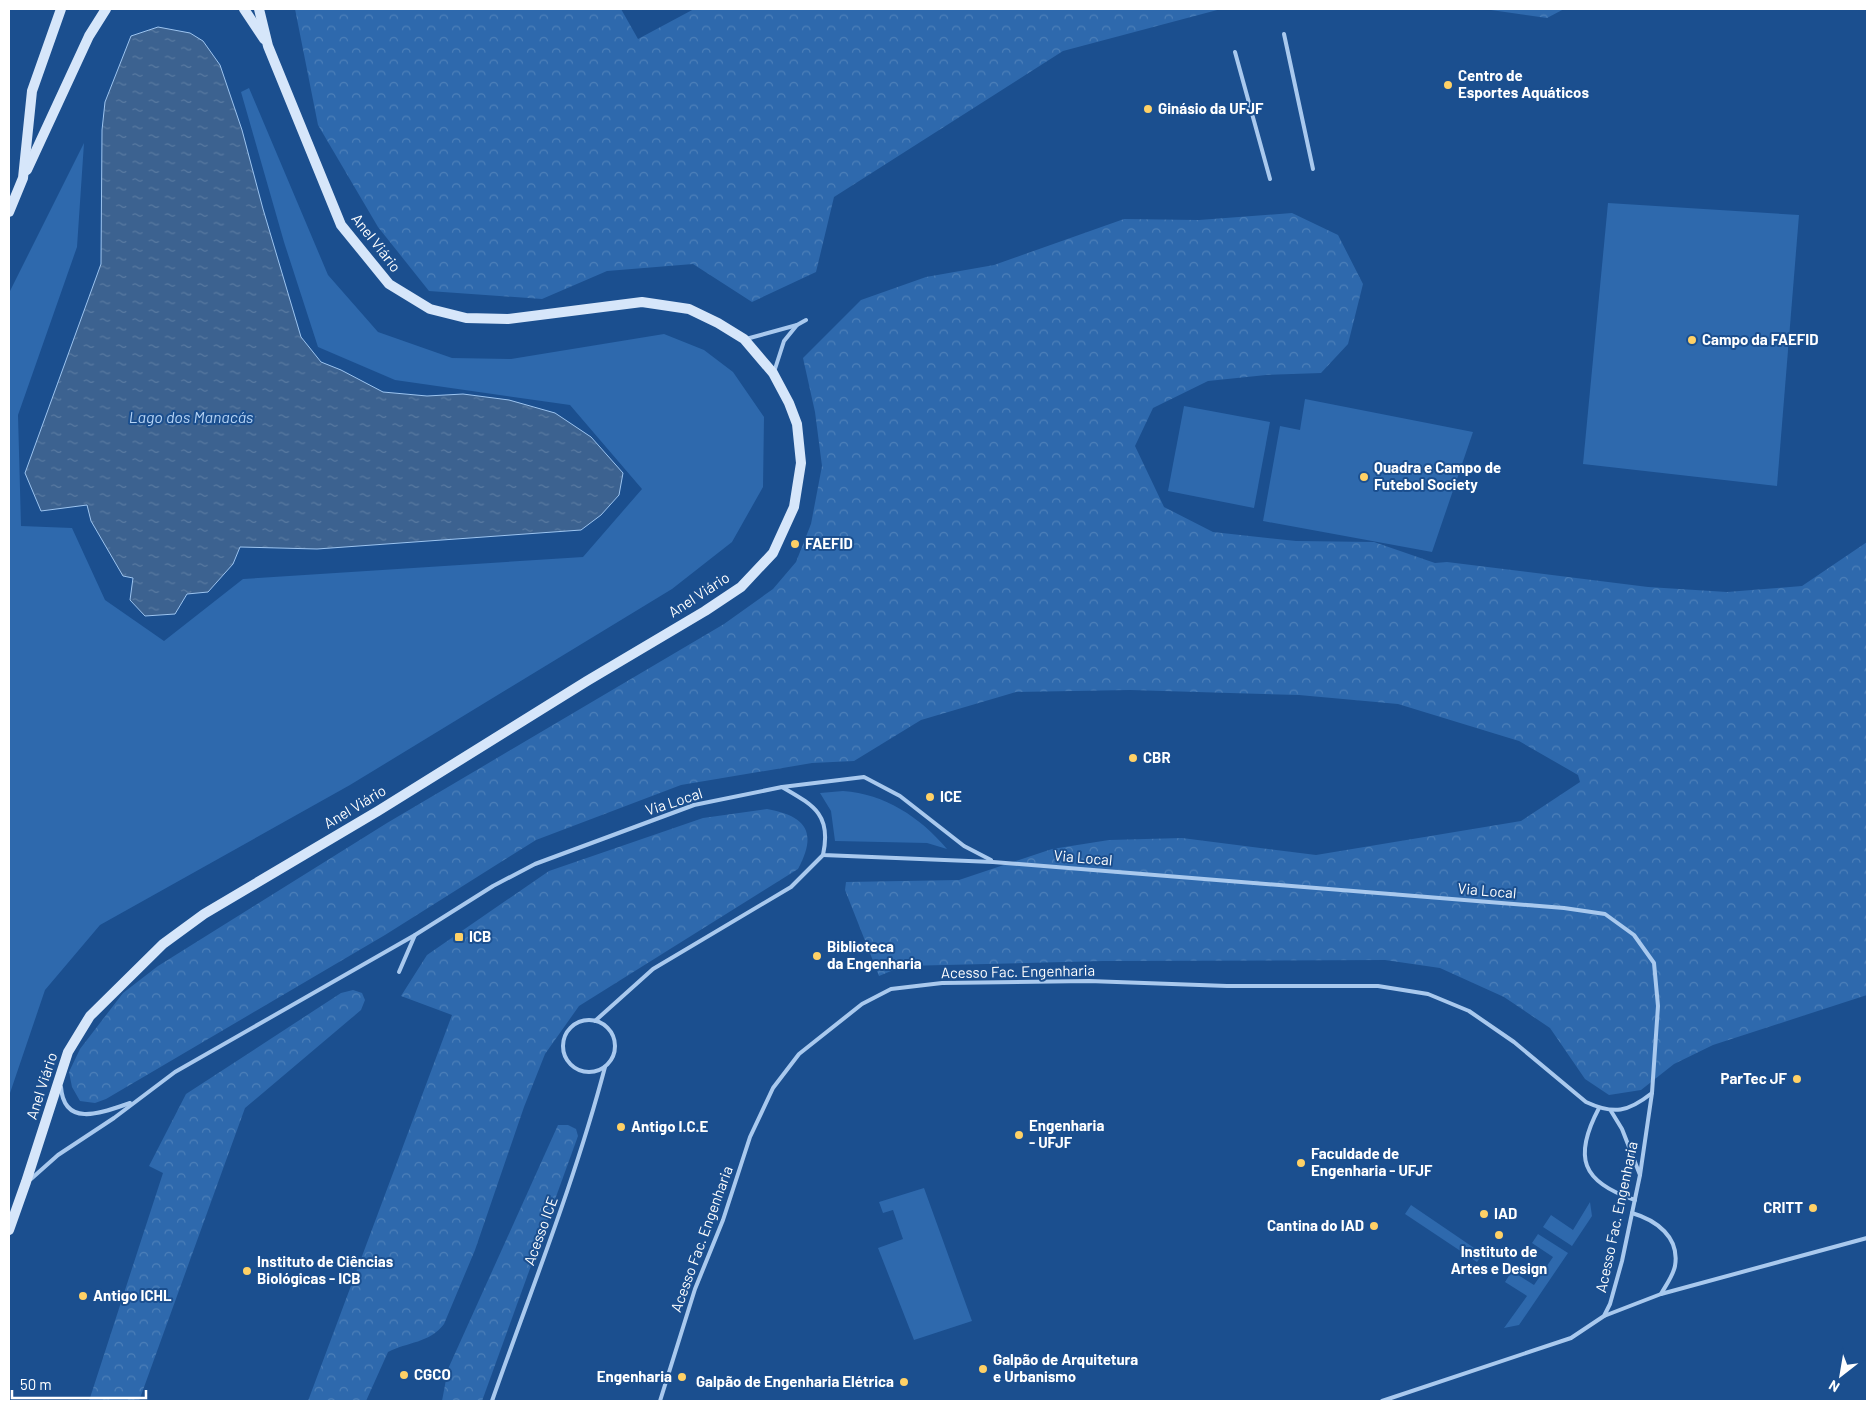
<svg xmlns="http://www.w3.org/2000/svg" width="1876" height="1410" font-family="Barlow,sans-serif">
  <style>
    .forest { fill: url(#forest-crowns) }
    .green { fill: #2e69ad }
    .water { fill: url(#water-ripples); stroke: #9cc4f0 }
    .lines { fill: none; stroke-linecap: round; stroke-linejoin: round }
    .service { stroke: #a9c9ee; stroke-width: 4 }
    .secondary { stroke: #d6e6fa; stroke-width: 10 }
    .poi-dot { fill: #ffd166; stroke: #1b4f8f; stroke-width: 2 }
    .labels { text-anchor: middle; stroke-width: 4; stroke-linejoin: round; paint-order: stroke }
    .poi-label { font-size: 15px; font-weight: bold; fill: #fff; stroke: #1b4f8f; text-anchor: start }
    .street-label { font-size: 15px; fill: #fff; stroke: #1b4f8f }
    .water-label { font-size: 16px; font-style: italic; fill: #b5d3f5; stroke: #1b4f8f }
  </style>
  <defs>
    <pattern id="forest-crowns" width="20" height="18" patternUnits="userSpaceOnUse" patternTransform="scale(1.25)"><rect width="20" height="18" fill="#2e69ad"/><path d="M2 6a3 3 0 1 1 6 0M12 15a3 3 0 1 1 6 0" fill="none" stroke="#4d80b9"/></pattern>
    <pattern id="water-ripples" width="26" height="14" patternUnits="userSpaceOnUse" patternTransform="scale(1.25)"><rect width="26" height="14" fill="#3c6290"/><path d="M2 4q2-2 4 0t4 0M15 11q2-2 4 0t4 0" fill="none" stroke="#597aa1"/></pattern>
  </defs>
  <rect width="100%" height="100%" fill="#1b4f8f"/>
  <!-- forest -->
  <g class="forest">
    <path d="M 295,9 L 621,9 L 638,39 L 694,9 L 1221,9 L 1063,51 L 834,197 L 816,272 L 752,302 L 693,264 L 607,271 L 542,299 L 429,291 L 378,227 L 318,125 Z"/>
    <path d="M 1484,9 L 1564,9 L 1547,18 Z"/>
    <path d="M 1292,213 L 1338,235 L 1363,284 L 1348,344 L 1321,373 L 1266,375 L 1208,381 L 1153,408 L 1135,446 L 1164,507 L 1213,532 L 1296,541 L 1374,542 L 1435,563 L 1447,562 L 1648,587 L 1727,592 L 1802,586 L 1867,542 L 1867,995 L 1713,1045 L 1674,1064 L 1641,1090 L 1609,1095 L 1585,1079 L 1550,1028 L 1504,997 L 1440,968 L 1385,960 L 1103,961 L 903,966 L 879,976 L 845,890 L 846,882 L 959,880 L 1052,849 L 1109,840 L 1182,838 L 1316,855 L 1521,821 L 1580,782 L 1578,775 L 1519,741 L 1398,704 L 1299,695 L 1130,690 L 1016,692 L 921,720 L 854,761 L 812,763 L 681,785 L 536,840 L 385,935 L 106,1099 L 95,1103 L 80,1101 L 72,1087 L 69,1072 L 80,1049 L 123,993 L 158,966 L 387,823 L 724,624 L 773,589 L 796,562 L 811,524 L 822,466 L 815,412 L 803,358 L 861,300 L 926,277 L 994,265 L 1124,219 L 1199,220 Z"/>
    <path d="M 767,809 C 806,816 818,832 798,869 L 579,1006 L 545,1054 L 524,1107 L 475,1250 L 444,1324 C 430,1343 407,1342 388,1352 L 366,1401 L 308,1401 L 452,1015 L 401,996 L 427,955 L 549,871 L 703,818 Z"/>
    <path d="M 353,990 L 362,993 L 365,1000 L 361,1010 L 245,1108 L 139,1401 L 89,1401 L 163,1173 L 149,1166 L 186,1094 L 341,993 Z"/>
    <path d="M 558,1125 L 568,1125 L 576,1129 L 578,1136 L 482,1401 L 442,1401 L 448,1369 Z"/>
  </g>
  <!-- green -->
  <g class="green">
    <path d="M 249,88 L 328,275 L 378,332 L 452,358 L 511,359 L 664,334 L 704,350 L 733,372 L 764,417 L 763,487 L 732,542 L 672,589 L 350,785 L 100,925 L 45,990 L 9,1096 L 9,293 L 84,143 L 77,247 L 18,415 L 21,526 L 72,528 L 105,600 L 164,641 L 243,579 L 583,557 L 642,489 L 570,405 L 395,380 L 318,347 L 284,242 L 241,92 Z"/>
    <path d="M 1608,203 L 1799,215 L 1777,486 L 1583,464 Z"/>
    <path d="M 1305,399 L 1473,432 L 1432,552 L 1263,521 L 1280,426 L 1300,430 Z"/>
    <path d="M 1184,406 L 1270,422 L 1254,508 L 1168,491 Z"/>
    <path d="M 843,791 C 885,794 920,817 947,849 L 927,843 L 835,841 L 831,811 L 820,793 Z"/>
    <path d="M 924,1188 L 972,1321 L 914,1340 L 878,1248 L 903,1239 L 893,1210 L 883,1213 L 879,1202 Z"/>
    <path d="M 1590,1202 L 1592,1216 L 1572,1246 L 1543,1227 L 1551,1215 L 1573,1230 Z"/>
    <path d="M 1411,1205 L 1483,1254 L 1477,1262 L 1405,1214 Z"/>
    <path d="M 1538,1234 L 1568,1253 L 1519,1325 L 1504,1328 L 1527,1296 L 1505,1282 L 1512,1271 L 1534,1285 L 1553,1257 L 1532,1243 Z"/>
  </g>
  <!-- water -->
  <path class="water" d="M 158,27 L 190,33 L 203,41 L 220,65 L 242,130 L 263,209 L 301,337 L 321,362 L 341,370 L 383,392 L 427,396 L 463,394 L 509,400 L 555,413 L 591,437 L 623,473 L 619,495 L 601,515 L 581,530 L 317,549 L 240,547 L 233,564 L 208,592 L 187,594 L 175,614 L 145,616 L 130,600 L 133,578 L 123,576 L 91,521 L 87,505 L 41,511 L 25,473 L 101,264 L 102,130 L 105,102 L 131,36 Z"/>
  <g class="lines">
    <!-- service -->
    <g class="service">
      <path d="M 1284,34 L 1313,169"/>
      <path d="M 1235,52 L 1270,179"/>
      <path d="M 746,339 L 797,325 L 806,320"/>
      <path d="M 774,372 L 784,341 L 797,325"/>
      <path d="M 782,787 C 813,805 832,814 823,855 L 993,862 L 1564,908 L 1605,914 L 1634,935 L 1654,963 L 1658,1006 L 1652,1093 L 1640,1175 L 1622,1261 L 1610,1304 L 1604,1316 L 1571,1338 L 1382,1401"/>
      <path d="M 399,972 L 415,935"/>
      <circle cx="589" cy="1046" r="26"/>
      <path d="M 595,1021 L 653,969 L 791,887 L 823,855"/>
      <path d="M 61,1087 C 64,1129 104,1112 130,1103"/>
      <path d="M 1599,1108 C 1573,1157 1581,1182 1635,1200"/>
      <path d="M 1611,1111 L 1622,1129 L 1640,1175"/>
      <path d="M 31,1179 L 58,1155 L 114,1118 L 175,1072 L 415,935 L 493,886 L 535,864 L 694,805 L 782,787 L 864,777 L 900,796 L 964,846 L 991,860"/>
      <path d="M 1632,1213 C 1656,1220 1680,1237 1675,1266 C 1673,1276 1666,1285 1661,1294"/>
      <path d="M 1604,1316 L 1661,1294 L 1867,1238"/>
      <path d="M 492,1401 C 531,1290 575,1181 605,1067"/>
      <path d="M 660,1401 L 695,1289 L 723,1220 L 750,1137 L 773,1088 L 799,1054 L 862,1004 L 891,989 L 942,983 L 1089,981 L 1227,986 L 1378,986 L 1428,994 L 1469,1011 L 1514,1042 L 1586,1102 C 1614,1115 1628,1112 1652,1093"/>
    </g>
    <!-- secondary -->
    <g class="secondary">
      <path d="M 244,9 L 264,39"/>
      <path d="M 27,170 L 89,36 L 106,9"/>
      <path d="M 9,212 L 23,178 L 32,91 L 61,9"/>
      <path d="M 9,1230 L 26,1182 L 68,1052 L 90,1016 L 163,944 L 204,914 L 378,811 L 587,681 L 705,611 L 741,587 L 773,553 L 794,507 L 801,463 L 797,424 L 789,403 L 773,373 L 744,339 L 718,323 L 689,309 L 642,302 L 508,319 L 466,318 L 430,309 L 389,284 L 341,225 L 268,46 L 259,9"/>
    </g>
  </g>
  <!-- markers -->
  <g class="poi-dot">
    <circle cx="1448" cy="85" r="5"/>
    <circle cx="1148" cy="109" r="5"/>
    <circle cx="1692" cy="340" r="5"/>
    <circle cx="1364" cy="477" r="5"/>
    <circle cx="795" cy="544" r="5"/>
    <circle cx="1133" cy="758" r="5"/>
    <circle cx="930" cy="797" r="5"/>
    <rect x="454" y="932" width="10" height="10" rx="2.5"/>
    <circle cx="817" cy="956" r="5"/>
    <circle cx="1797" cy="1079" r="5"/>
    <circle cx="621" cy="1127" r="5"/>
    <circle cx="1019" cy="1135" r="5"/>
    <circle cx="1301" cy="1163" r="5"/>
    <circle cx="1813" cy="1208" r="5"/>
    <circle cx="1484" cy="1214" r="5"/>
    <circle cx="1374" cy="1226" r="5"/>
    <circle cx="1499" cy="1235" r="5"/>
    <circle cx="247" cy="1271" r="5"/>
    <circle cx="83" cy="1296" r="5"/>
    <circle cx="983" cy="1369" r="5"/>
    <circle cx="404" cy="1375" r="5"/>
    <circle cx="682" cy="1377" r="5"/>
    <circle cx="904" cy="1382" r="5"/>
  </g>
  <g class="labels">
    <!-- poi labels -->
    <g class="poi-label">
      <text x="1458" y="81">Centro de<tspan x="1458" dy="17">Esportes Aquáticos</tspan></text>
      <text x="1158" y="114">Ginásio da UFJF</text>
      <text x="1702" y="345">Campo da FAEFID</text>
      <text x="1374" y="473">Quadra e Campo de<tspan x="1374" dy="17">Futebol Society</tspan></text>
      <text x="805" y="549">FAEFID</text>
      <text x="1143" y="763">CBR</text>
      <text x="940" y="802">ICE</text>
      <text x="469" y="942">ICB</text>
      <text x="827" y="952">Biblioteca<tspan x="827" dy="17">da Engenharia</tspan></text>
      <text x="1787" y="1084" text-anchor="end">ParTec JF</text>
      <text x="1029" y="1131">Engenharia<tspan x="1029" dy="17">- UFJF</tspan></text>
      <text x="631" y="1132">Antigo I.C.E</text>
      <text x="1311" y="1159">Faculdade de<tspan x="1311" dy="17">Engenharia - UFJF</tspan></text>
      <text x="1803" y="1213" text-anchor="end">CRITT</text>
      <text x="1494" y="1219">IAD</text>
      <text x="1364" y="1231" text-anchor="end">Cantina do IAD</text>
      <text x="1499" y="1257" text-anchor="middle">Instituto de<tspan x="1499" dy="17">Artes e Design</tspan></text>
      <text x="257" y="1267">Instituto de Ciências<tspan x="257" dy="17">Biológicas - ICB</tspan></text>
      <text x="93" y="1301">Antigo ICHL</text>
      <text x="993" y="1365">Galpão de Arquitetura<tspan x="993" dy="17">e Urbanismo</tspan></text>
      <text x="414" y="1380">CGCO</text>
      <text x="672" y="1382" text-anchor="end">Engenharia</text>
      <text x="894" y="1387" text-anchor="end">Galpão de Engenharia Elétrica</text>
    </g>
    <!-- street labels -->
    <g class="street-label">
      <text transform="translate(376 243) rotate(52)" y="5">Anel Viário</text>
      <text transform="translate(699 595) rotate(-33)" y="5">Anel Viário</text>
      <text transform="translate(674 802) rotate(-18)" y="5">Via Local</text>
      <text transform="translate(355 807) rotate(-31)" y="5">Anel Viário</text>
      <text transform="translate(1083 858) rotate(5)" y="5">Via Local</text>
      <text transform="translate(1487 891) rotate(5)" y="5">Via Local</text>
      <text transform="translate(1018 972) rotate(-1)" y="5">Acesso Fac. Engenharia</text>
      <text transform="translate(42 1086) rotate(-72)" y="5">Anel Viário</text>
      <text transform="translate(1617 1217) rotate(-78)" y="5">Acesso Fac. Engenharia</text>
      <text transform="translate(541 1231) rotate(-70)" y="5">Acesso ICE</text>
      <text transform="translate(702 1239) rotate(-70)" y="5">Acesso Fac. Engenharia</text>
    </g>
    <!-- water labels -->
    <g class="water-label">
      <text x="191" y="423">Lago dos Manacás</text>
    </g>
  </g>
  <!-- border -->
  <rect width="1876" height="1410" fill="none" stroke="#ffffff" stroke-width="20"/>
  <!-- north arrow -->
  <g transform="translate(1841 1375) rotate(211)" stroke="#1b4f8f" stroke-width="4" paint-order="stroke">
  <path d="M0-4L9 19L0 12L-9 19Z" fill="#ffffff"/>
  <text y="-8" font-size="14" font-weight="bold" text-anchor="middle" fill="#ffffff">N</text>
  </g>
  <!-- scale -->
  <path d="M12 1390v8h134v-8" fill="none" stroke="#ffffff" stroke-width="2.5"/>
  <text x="20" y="1390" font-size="15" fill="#ffffff" stroke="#1b4f8f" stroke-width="4" paint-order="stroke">50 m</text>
</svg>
